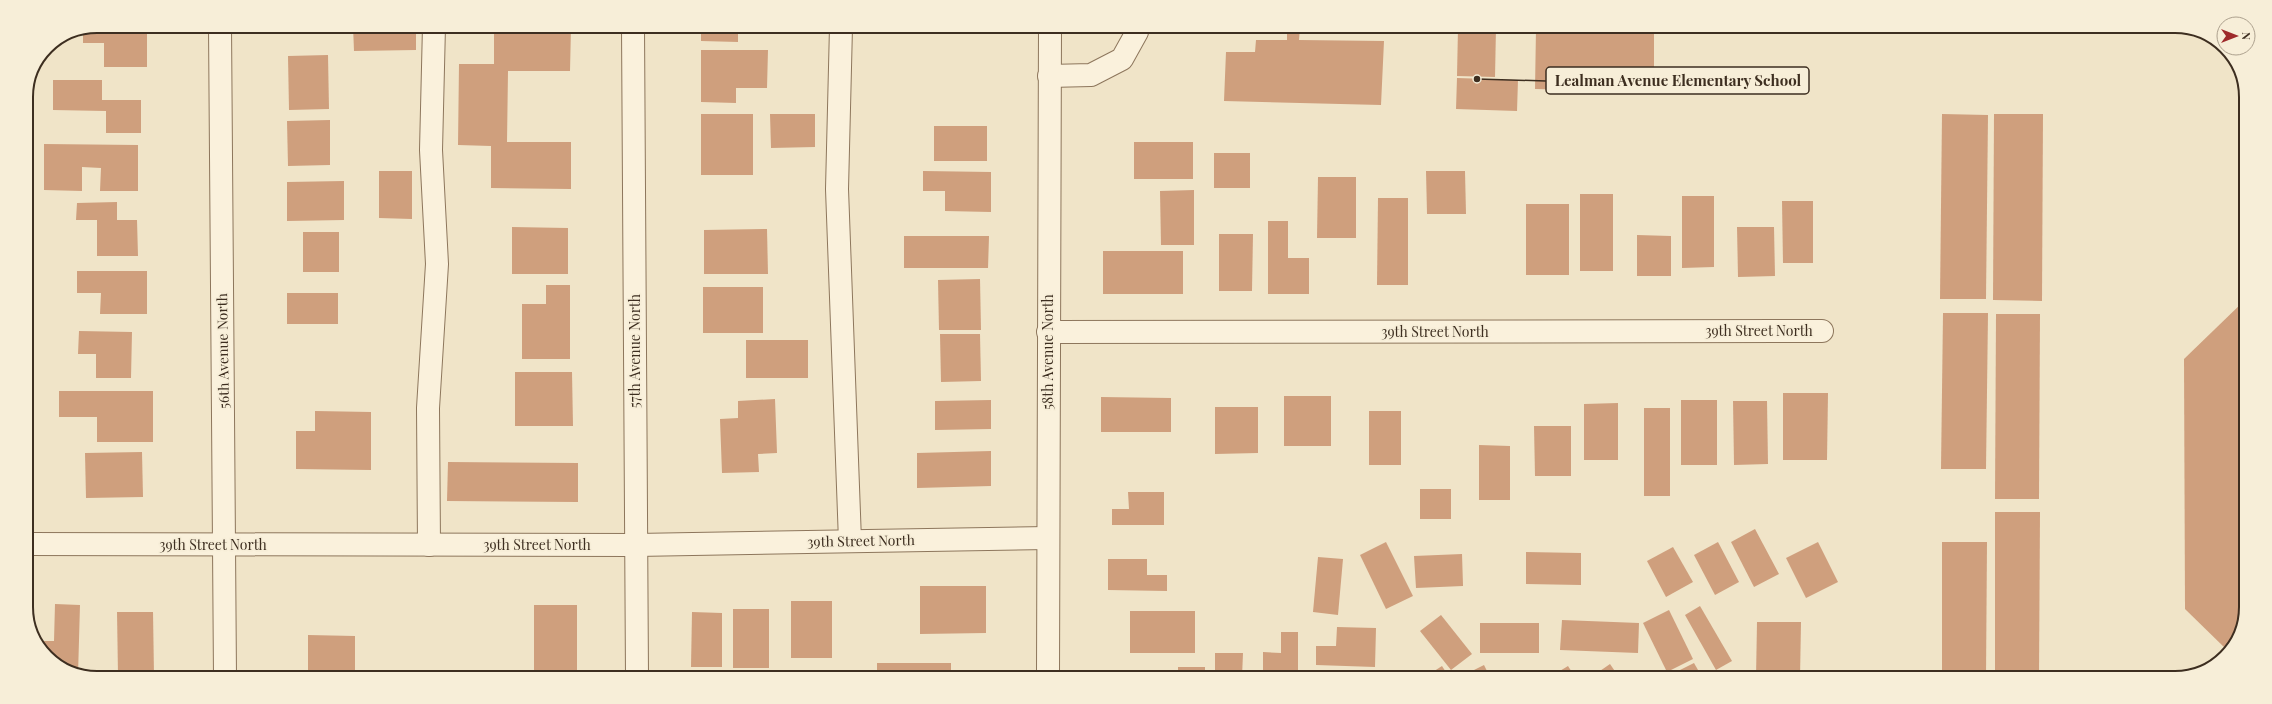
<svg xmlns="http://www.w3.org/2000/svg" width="2272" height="704" font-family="'Playfair Display',serif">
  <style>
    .building { fill: #cf9f7d }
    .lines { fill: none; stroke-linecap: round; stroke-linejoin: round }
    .minor-casing { stroke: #8d765c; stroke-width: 24 }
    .minor { stroke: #faf1dc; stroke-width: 22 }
    .labels { text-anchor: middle; stroke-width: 3.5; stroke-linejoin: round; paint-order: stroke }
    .street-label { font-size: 14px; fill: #3d2e20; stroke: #f7eed8 }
    .rim { fill: none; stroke: #3d2e20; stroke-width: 2 }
    .leader { fill: none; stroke: #3d2e20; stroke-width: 1.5 }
    .callout-dot { fill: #3d2e20; stroke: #f7eed8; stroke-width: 1.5 }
    .callout { fill: #f7eed8; stroke: #3d2e20; stroke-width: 1.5 }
    .callout-label { font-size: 15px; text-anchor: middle; font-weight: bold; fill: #3d2e20 }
  </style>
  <rect width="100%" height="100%" fill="#f0e4c8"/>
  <!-- building -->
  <g class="building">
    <path d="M 97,26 L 147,26 L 147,67 L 104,67 L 104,43 L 83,43 L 83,29 Z"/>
    <path d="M 353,26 L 416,26 L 416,50 L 354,51 Z"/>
    <path d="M 494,26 L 571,27 L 570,71 L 508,71 L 507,142 L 571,142 L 571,189 L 491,188 L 491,146 L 458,145 L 459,64 L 494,64 Z"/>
    <path d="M 701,27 L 738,27 L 738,42 L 701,41 Z"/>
    <path d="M 1287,27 L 1300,27 L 1299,40 L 1384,41 L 1381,105 L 1224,101 L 1226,52 L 1255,52 L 1256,40 L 1287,40 Z"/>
    <path d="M 1458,28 L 1496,28 L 1495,77 L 1457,76 Z"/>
    <path d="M 1533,28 L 1654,28 L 1654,71 L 1622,72 L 1621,91 L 1535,89 L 1536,29 Z"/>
    <path d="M 701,50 L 768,50 L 767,88 L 736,88 L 736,103 L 701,102 Z"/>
    <path d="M 328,55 L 329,109 L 289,110 L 288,56 Z"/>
    <path d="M 1457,78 L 1518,80 L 1517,111 L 1456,109 Z"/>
    <path d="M 53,80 L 102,80 L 102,100 L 141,100 L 141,133 L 106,133 L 106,111 L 53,110 Z"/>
    <rect x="701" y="114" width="52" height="61"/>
    <path d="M 770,114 L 815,114 L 815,147 L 771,148 Z"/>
    <path d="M 1942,114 L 1988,115 L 1986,299 L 1940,299 Z"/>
    <path d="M 1994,114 L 2043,114 L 2042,301 L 1993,300 Z"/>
    <path d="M 330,120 L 330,165 L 288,166 L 287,121 Z"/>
    <rect x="934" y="126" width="53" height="35"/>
    <rect x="1134" y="142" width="59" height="37"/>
    <path d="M 44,144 L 138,145 L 138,191 L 100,191 L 101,168 L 82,167 L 82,191 L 44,190 Z"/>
    <rect x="1214" y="153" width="36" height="35"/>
    <path d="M 379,171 L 412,171 L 412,219 L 379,218 Z"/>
    <path d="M 923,171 L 991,172 L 991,212 L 945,211 L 945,191 L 923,191 Z"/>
    <path d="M 1426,171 L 1465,171 L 1466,214 L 1427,214 Z"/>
    <path d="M 1318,177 L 1356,177 L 1356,238 L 1317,238 Z"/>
    <path d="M 344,181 L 344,220 L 287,221 L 287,182 Z"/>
    <path d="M 1194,190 L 1194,245 L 1161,245 L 1160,191 Z"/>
    <rect x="1580" y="194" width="33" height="77"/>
    <path d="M 1682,196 L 1714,196 L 1714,267 L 1682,268 Z"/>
    <path d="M 1378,198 L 1408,198 L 1408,285 L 1377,285 Z"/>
    <path d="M 1782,201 L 1813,201 L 1813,263 L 1783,263 Z"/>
    <path d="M 117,202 L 117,220 L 137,220 L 138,256 L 97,256 L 97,220 L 76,220 L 77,203 Z"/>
    <rect x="1526" y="204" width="43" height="71"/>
    <path d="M 1268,221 L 1288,221 L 1288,258 L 1309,258 L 1309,294 L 1268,294 Z"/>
    <path d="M 512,227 L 568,228 L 568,274 L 512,274 Z"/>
    <path d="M 1737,227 L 1774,227 L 1775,276 L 1738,277 Z"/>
    <path d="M 767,229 L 768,274 L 704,274 L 704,230 Z"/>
    <rect x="303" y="232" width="36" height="40"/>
    <path d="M 1219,234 L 1253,234 L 1252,291 L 1219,291 Z"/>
    <path d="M 1637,235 L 1671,236 L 1671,276 L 1637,276 Z"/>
    <path d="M 904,236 L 989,236 L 988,268 L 904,268 Z"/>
    <rect x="1103" y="251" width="80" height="43"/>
    <path d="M 77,271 L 147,271 L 147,314 L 100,314 L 101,293 L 77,293 Z"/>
    <path d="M 980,279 L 981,330 L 939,330 L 938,280 Z"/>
    <path d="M 546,285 L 570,285 L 570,359 L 522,359 L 522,304 L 546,304 Z"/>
    <rect x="703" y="287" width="60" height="46"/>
    <rect x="287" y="293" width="51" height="31"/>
    <path d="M 2245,300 L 2244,626 L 2227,650 L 2185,609 L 2184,359 Z"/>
    <path d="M 1943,313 L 1988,313 L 1986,469 L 1941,469 Z"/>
    <path d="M 1996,314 L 2040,314 L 2039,499 L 1995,499 Z"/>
    <path d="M 79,331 L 132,332 L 131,378 L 96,378 L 96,354 L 78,354 Z"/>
    <path d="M 940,334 L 980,334 L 981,381 L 941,382 Z"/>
    <rect x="746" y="340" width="62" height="38"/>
    <path d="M 515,372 L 572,372 L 573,426 L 515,426 Z"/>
    <path d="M 59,391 L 153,391 L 153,442 L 97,442 L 97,417 L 59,417 Z"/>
    <path d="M 1783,393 L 1828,393 L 1827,460 L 1783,460 Z"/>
    <rect x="1284" y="396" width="47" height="50"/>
    <path d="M 1101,397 L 1171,398 L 1171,432 L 1101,432 Z"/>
    <path d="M 775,399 L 777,453 L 758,454 L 759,472 L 722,473 L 720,419 L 738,418 L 738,401 Z"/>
    <path d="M 991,400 L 991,429 L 935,430 L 935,401 Z"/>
    <rect x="1681" y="400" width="36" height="65"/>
    <path d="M 1733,401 L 1767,401 L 1768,464 L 1734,465 Z"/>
    <path d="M 1618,403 L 1618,460 L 1584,460 L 1584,404 Z"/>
    <path d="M 1215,407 L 1258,407 L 1258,453 L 1215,454 Z"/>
    <rect x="1644" y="408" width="26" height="88"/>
    <path d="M 315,411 L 371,412 L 371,470 L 296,469 L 296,431 L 315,431 Z"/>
    <rect x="1369" y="411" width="32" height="54"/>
    <path d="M 1534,426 L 1571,426 L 1571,476 L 1535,476 Z"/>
    <path d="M 1479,445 L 1510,446 L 1510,500 L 1479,500 Z"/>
    <path d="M 991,451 L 991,486 L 917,488 L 917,453 Z"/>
    <path d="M 142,452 L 143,497 L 86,498 L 85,453 Z"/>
    <path d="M 448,462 L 578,463 L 578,502 L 447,501 Z"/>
    <rect x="1420" y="489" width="31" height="30"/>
    <path d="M 1128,492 L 1164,492 L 1164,525 L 1112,525 L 1112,509 L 1129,509 Z"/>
    <path d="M 1995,512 L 2040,512 L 2039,678 L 1995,678 Z"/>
    <path d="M 1755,529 L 1779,574 L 1754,587 L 1731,542 Z"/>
    <path d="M 1386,542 L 1413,596 L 1386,609 L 1360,555 Z"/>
    <path d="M 1718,542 L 1739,582 L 1715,595 L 1694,555 Z"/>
    <path d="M 1818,542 L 1838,582 L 1806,598 L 1786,558 Z"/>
    <path d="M 1942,542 L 1987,542 L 1986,678 L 1942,678 Z"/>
    <path d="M 1673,547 L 1693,582 L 1666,597 L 1647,561 Z"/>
    <path d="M 1526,552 L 1581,553 L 1581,585 L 1526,584 Z"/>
    <path d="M 1462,554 L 1463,586 L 1416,588 L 1414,556 Z"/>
    <path d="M 1318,557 L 1343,559 L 1338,615 L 1313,612 Z"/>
    <path d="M 1108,559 L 1147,559 L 1147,575 L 1167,575 L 1167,591 L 1108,590 Z"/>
    <path d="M 920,586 L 986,586 L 986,633 L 920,634 Z"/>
    <rect x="791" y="601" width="41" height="57"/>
    <path d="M 55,604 L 80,605 L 78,675 L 41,650 L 37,641 L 54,641 Z"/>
    <rect x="534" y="605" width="43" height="69"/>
    <path d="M 1700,606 L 1732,661 L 1716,670 L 1685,615 Z"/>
    <rect x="733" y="609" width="36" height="59"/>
    <path d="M 1669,610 L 1693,659 L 1667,672 L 1643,623 Z"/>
    <rect x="1130" y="611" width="65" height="42"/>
    <path d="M 117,612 L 153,612 L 154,676 L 118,676 Z"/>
    <path d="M 692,612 L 722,613 L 722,667 L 691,667 Z"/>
    <path d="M 1441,615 L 1472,654 L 1451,670 L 1420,631 Z"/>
    <path d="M 1562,620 L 1639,623 L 1638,653 L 1560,650 Z"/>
    <path d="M 1757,622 L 1801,622 L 1800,678 L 1756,678 Z"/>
    <rect x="1480" y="623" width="59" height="30"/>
    <path d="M 1337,627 L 1376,628 L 1375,667 L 1316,665 L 1316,646 L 1336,646 Z"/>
    <path d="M 1281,632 L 1298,632 L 1298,677 L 1263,677 L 1263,652 L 1281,653 Z"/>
    <path d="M 308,635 L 355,636 L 355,676 L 308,676 Z"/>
    <path d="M 1215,653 L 1243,653 L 1242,677 L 1215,677 Z"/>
    <path d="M 877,663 L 951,663 L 951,677 L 877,676 Z"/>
    <path d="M 1694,663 L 1702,677 L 1676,677 L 1674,673 Z"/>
    <path d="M 1610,664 L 1619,677 L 1600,677 L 1597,673 Z"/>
    <path d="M 1484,665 L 1490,677 L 1466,677 L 1464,675 Z"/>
    <path d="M 1442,666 L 1449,677 L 1425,677 Z"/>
    <path d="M 1568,666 L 1575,677 L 1550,677 Z"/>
    <rect x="1178" y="667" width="27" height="10"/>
    <path d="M 1737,671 L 1741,677 L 1728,677 Z"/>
  </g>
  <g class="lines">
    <!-- minor casing -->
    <g class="minor-casing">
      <g id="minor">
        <path d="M 220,26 L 225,676"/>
        <path d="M 633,27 L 637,676"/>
        <path d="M 841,27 L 837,189 L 850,541"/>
        <path d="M 1049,76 L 1091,75 L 1122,59 L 1137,32 L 1137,27"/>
        <path d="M 1048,332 L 1822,331"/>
        <path d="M 26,544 L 636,545 L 1048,538"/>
        <path d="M 429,545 L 428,408 L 437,264 L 431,150 L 434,26"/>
        <path d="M 1048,677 L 1050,27"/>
      </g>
    </g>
    <!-- minor -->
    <use href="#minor" class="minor"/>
  </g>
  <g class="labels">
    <!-- street labels -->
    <g class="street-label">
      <text x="1759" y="336">39th Street North</text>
      <text x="1435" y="337">39th Street North</text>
      <text transform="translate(223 351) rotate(-91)" y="5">56th Avenue North</text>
      <text transform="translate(635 351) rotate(-90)" y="5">57th Avenue North</text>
      <text transform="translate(1048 352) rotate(-90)" y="5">58th Avenue North</text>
      <text transform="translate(861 541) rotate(-1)" y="5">39th Street North</text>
      <text x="213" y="550">39th Street North</text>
      <text x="537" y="550">39th Street North</text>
    </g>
  </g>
  <!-- crop -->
  <path d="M0 0H2272V704H0ZM97 33H2175A64 64 0 0 1 2239 97V607A64 64 0 0 1 2175 671H97A64 64 0 0 1 33 607V97A64 64 0 0 1 97 33Z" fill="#f7eed8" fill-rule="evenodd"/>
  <path class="rim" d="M97 33H2175A64 64 0 0 1 2239 97V607A64 64 0 0 1 2175 671H97A64 64 0 0 1 33 607V97A64 64 0 0 1 97 33Z"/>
  <!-- callouts -->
  <path class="leader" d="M1477 79L1546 81"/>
  <circle class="callout-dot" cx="1477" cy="79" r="4"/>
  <rect class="callout" x="1546" y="67" width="263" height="27" rx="4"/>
  <g class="callout-label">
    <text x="1678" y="86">Lealman Avenue Elementary School</text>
  </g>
  <!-- north arrow -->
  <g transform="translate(2236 36) rotate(90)"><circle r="19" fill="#f7eed8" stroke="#ada18e"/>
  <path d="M0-3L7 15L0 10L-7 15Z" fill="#9e2a2b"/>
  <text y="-6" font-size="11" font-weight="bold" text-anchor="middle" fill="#3d2e20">N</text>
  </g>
</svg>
